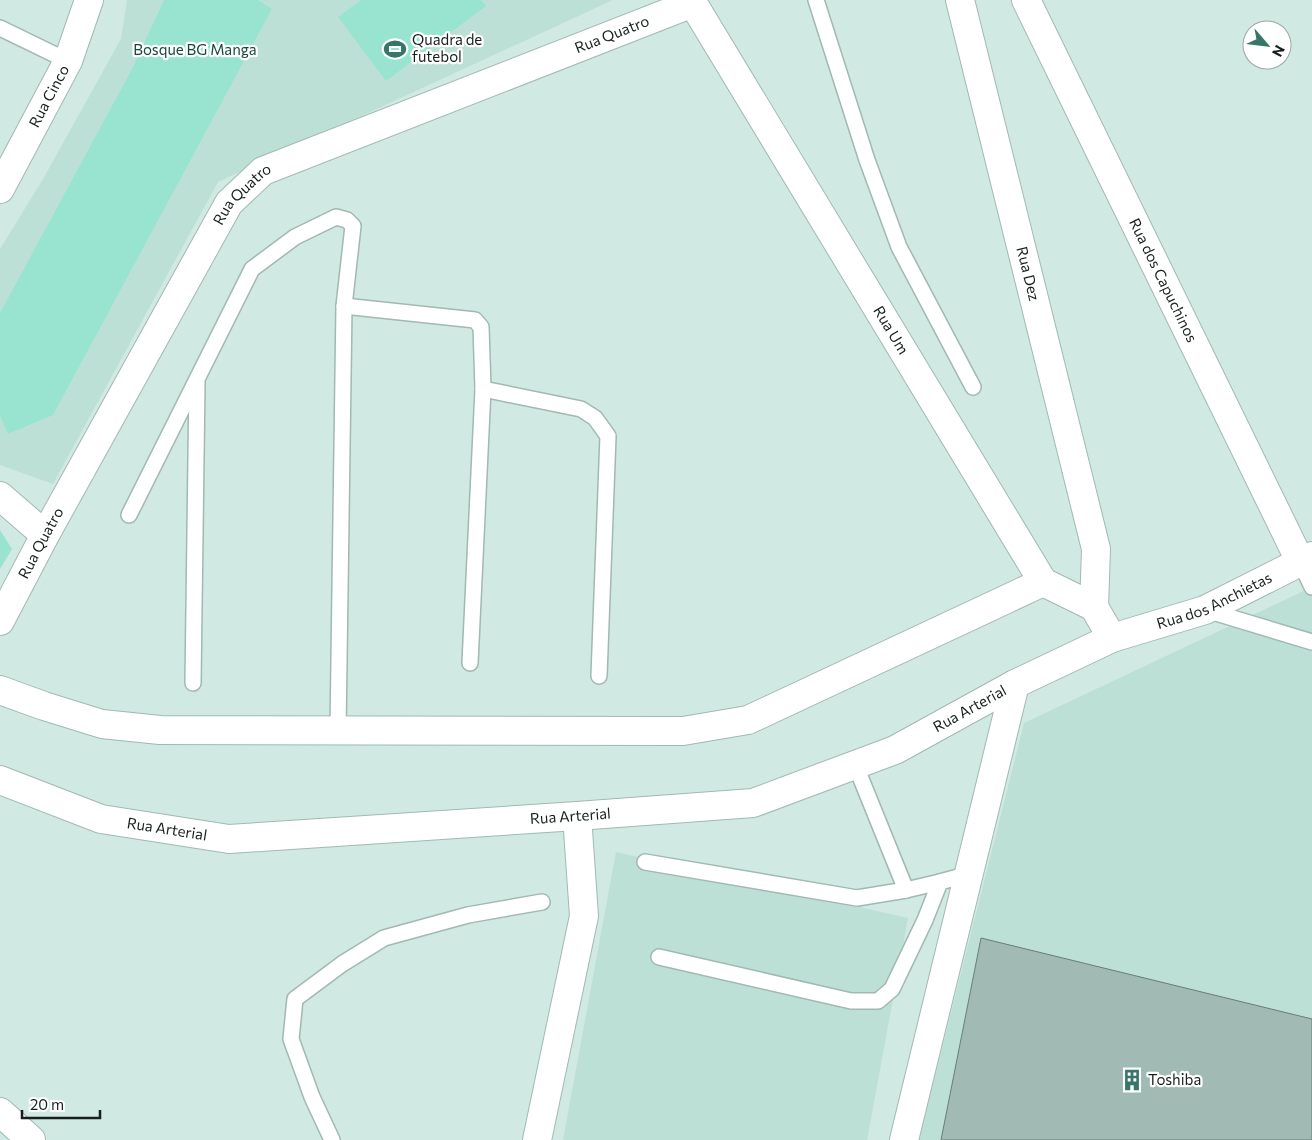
<svg xmlns="http://www.w3.org/2000/svg" width="1312" height="1140" font-family="Commissioner,sans-serif">
  <style>
    .built { fill: #bde0d6 }
    .green { fill: #99e4d0 }
    .building { fill: #a1bab3; stroke: #677e78 }
    .lines { fill: none; stroke-linecap: round; stroke-linejoin: round }
    .lane-casing { stroke: #a1b9b2; stroke-width: 18 }
    .street-casing { stroke: #a1b9b2; stroke-width: 30 }
    .lane { stroke: #fff; stroke-width: 15 }
    .street { stroke: #fff; stroke-width: 28 }
    .labels { text-anchor: middle; stroke-width: 4.5; stroke-linejoin: round; paint-order: stroke }
    .street-label { font-size: 15px; fill: #17201d; stroke: #fff }
    .poi-label { font-size: 15px; fill: #17201d; stroke: #fff; text-anchor: start }
    .park-label { font-size: 15px; fill: #16483d; stroke: #fff }
  </style>
  <rect width="100%" height="100%" fill="#d0e9e2"/>
  <!-- built -->
  <g class="built">
    <path d="M 127,0 L 613,0 L 218,182 L 53,484 L 0,465 L 0,249 L 43,179 L 121,39 Z"/>
    <path d="M 1312,587 L 1312,1140 L 919,1140 L 1024,723 Z"/>
    <path d="M 616,852 L 908,918 L 867,1140 L 563,1140 Z"/>
  </g>
  <!-- green -->
  <g class="green">
    <path d="M 164,0 L 258,0 L 272,9 L 53,415 L 8,434 L 0,416 L 0,313 L 132,69 Z"/>
    <path d="M 361,0 L 481,0 L 486,6 L 386,81 L 338,17 Z"/>
    <path d="M 0,530 L 12,549 L 0,569 Z"/>
  </g>
  <!-- building -->
  <path class="building" d="M 981,938 L 1312,1019 L 1312,1140 L 941,1140 Z"/>
  <g class="lines">
    <!-- lane casing -->
    <g class="lane-casing">
      <g id="lane">
        <path d="M 816,0 L 867,160 L 899,247 L 973,387"/>
        <path d="M 0,28 L 68,61"/>
        <path d="M 344,306 L 475,320 L 481,327 L 483,389 L 470,663"/>
        <path d="M 483,389 L 581,409 L 595,418 L 608,436 L 599,676"/>
        <path d="M 129,515 L 252,269 L 295,237 L 336,217 L 347,220 L 353,226 L 344,306 L 338,731"/>
        <path d="M 1300,561 L 1312,587"/>
        <path d="M 1206,610 L 1312,642"/>
        <path d="M 193,683 L 197,382"/>
        <path d="M 855,764 L 906,890"/>
        <path d="M 645,862 L 857,898 L 906,890 L 940,882"/>
        <path d="M 659,957 L 851,1001 L 878,1001 L 892,989 L 925,920 L 940,882 L 969,874"/>
        <path d="M 332,1140 L 312,1097 L 291,1039 L 295,999 L 342,964 L 384,938 L 468,915 L 542,902"/>
      </g>
    </g>
    <!-- street casing -->
    <g class="street-casing">
      <g id="street">
        <path id="s1" d="M 691,0 L 1043,582 L 1094,607 L 1112,638"/>
        <path id="s2" d="M 960,0 L 1096,549 L 1094,607"/>
        <path id="s3" d="M 1026,0 L 1300,561"/>
        <path id="s4" d="M 0,189 L 68,61 L 89,0"/>
        <path d="M 0,496 L 45,535"/>
        <path id="s5" d="M 0,621 L 45,535 L 229,203 L 263,171 L 693,3"/>
        <path d="M 0,690 L 44,706 L 102,724 L 160,730 L 683,731 L 748,720 L 1043,582"/>
        <path id="s6" d="M 0,780 L 101,819 L 229,839 L 577,816 L 753,803 L 895,750 L 1015,684 L 1112,638 L 1205,610 L 1312,556"/>
        <path d="M 0,1112 L 31,1140"/>
        <path d="M 537,1140 L 584,916 L 577,816"/>
        <path d="M 904,1140 L 1015,684"/>
      </g>
    </g>
    <!-- lane -->
    <use href="#lane" class="lane"/>
    <!-- street -->
    <use href="#street" class="street"/>
  </g>
  <!-- icons -->
  <defs>
    <g id="stadium-bare" transform="scale(1.725)"><path d="M0-5a6.5 5 0 1 0 0 10a6.5 5 0 1 0 0-10ZM-3.5-1.8h7v3.6h-7Z" fill="#357768" stroke="#fff" stroke-width="2.5" paint-order="stroke"/></g>
    <g id="building-bare" transform="scale(1.725)"><path d="M-4-6H4V6H1V3H-1V6H-4ZM-2.5-4.3h1.7v1.8h-1.7ZM.8-4.3h1.7v1.8H.8ZM-2.5-1h1.7V.8h-1.7ZM.8-1h1.7V.8H.8Z" fill="#357768" stroke="#fff" stroke-width="2.5" paint-order="stroke"/></g>
  </defs>
  <g fill-rule="evenodd">
    <use href="#stadium-bare" x="395" y="49"/>
    <use href="#building-bare" x="1132" y="1080"/>
  </g>
  <g class="labels">
    <!-- street labels -->
    <g class="street-label">
      <text dy="5" stroke="none"><textPath href="#s5" startOffset="898">Rua Quatro</textPath></text>
      <text dy="5" stroke="none"><textPath href="#s4" startOffset="105">Rua Cinco</textPath></text>
      <text dy="5" stroke="none"><textPath href="#s5" startOffset="492">Rua Quatro</textPath></text>
      <text dy="5" stroke="none"><textPath href="#s2" startOffset="282">Rua Dez</textPath></text>
      <text dy="5" stroke="none"><textPath href="#s3" startOffset="312">Rua dos Capuchinos</textPath></text>
      <text dy="5" stroke="none"><textPath href="#s1" startOffset="386">Rua Um</textPath></text>
      <text dy="5" stroke="none"><textPath href="#s5" startOffset="88">Rua Quatro</textPath></text>
      <text dy="5" stroke="none"><textPath href="#s6" startOffset="1268">Rua dos Anchietas</textPath></text>
      <text dy="5" stroke="none"><textPath href="#s6" startOffset="1000">Rua Arterial</textPath></text>
      <text dy="5" stroke="none"><textPath href="#s6" startOffset="580">Rua Arterial</textPath></text>
      <text dy="5" stroke="none"><textPath href="#s6" startOffset="175">Rua Arterial</textPath></text>
    </g>
    <!-- poi labels -->
    <g class="poi-label">
      <text x="412" y="45">Quadra de<tspan x="412" dy="17">futebol</tspan></text>
      <text x="1148" y="1085">Toshiba</text>
    </g>
    <!-- park labels -->
    <g class="park-label">
      <text x="195" y="55">Bosque BG Manga</text>
    </g>
  </g>
  <!-- north arrow -->
  <g transform="translate(1267 45) rotate(118)"><circle r="24" fill="#ffffff" stroke="#a2a6a5"/>
  <path d="M0-4L9 19L0 12L-9 19Z" fill="#357768"/>
  <text y="-8" font-size="14" font-weight="bold" text-anchor="middle" fill="#17201d">N</text>
  </g>
  <!-- scale -->
  <path d="M22 1110v8h78v-8" fill="none" stroke="#17201d" stroke-width="2.5"/>
  <text x="30" y="1110" font-size="15" fill="#17201d" stroke="#ffffff" stroke-width="4" paint-order="stroke">20 m</text>
</svg>
